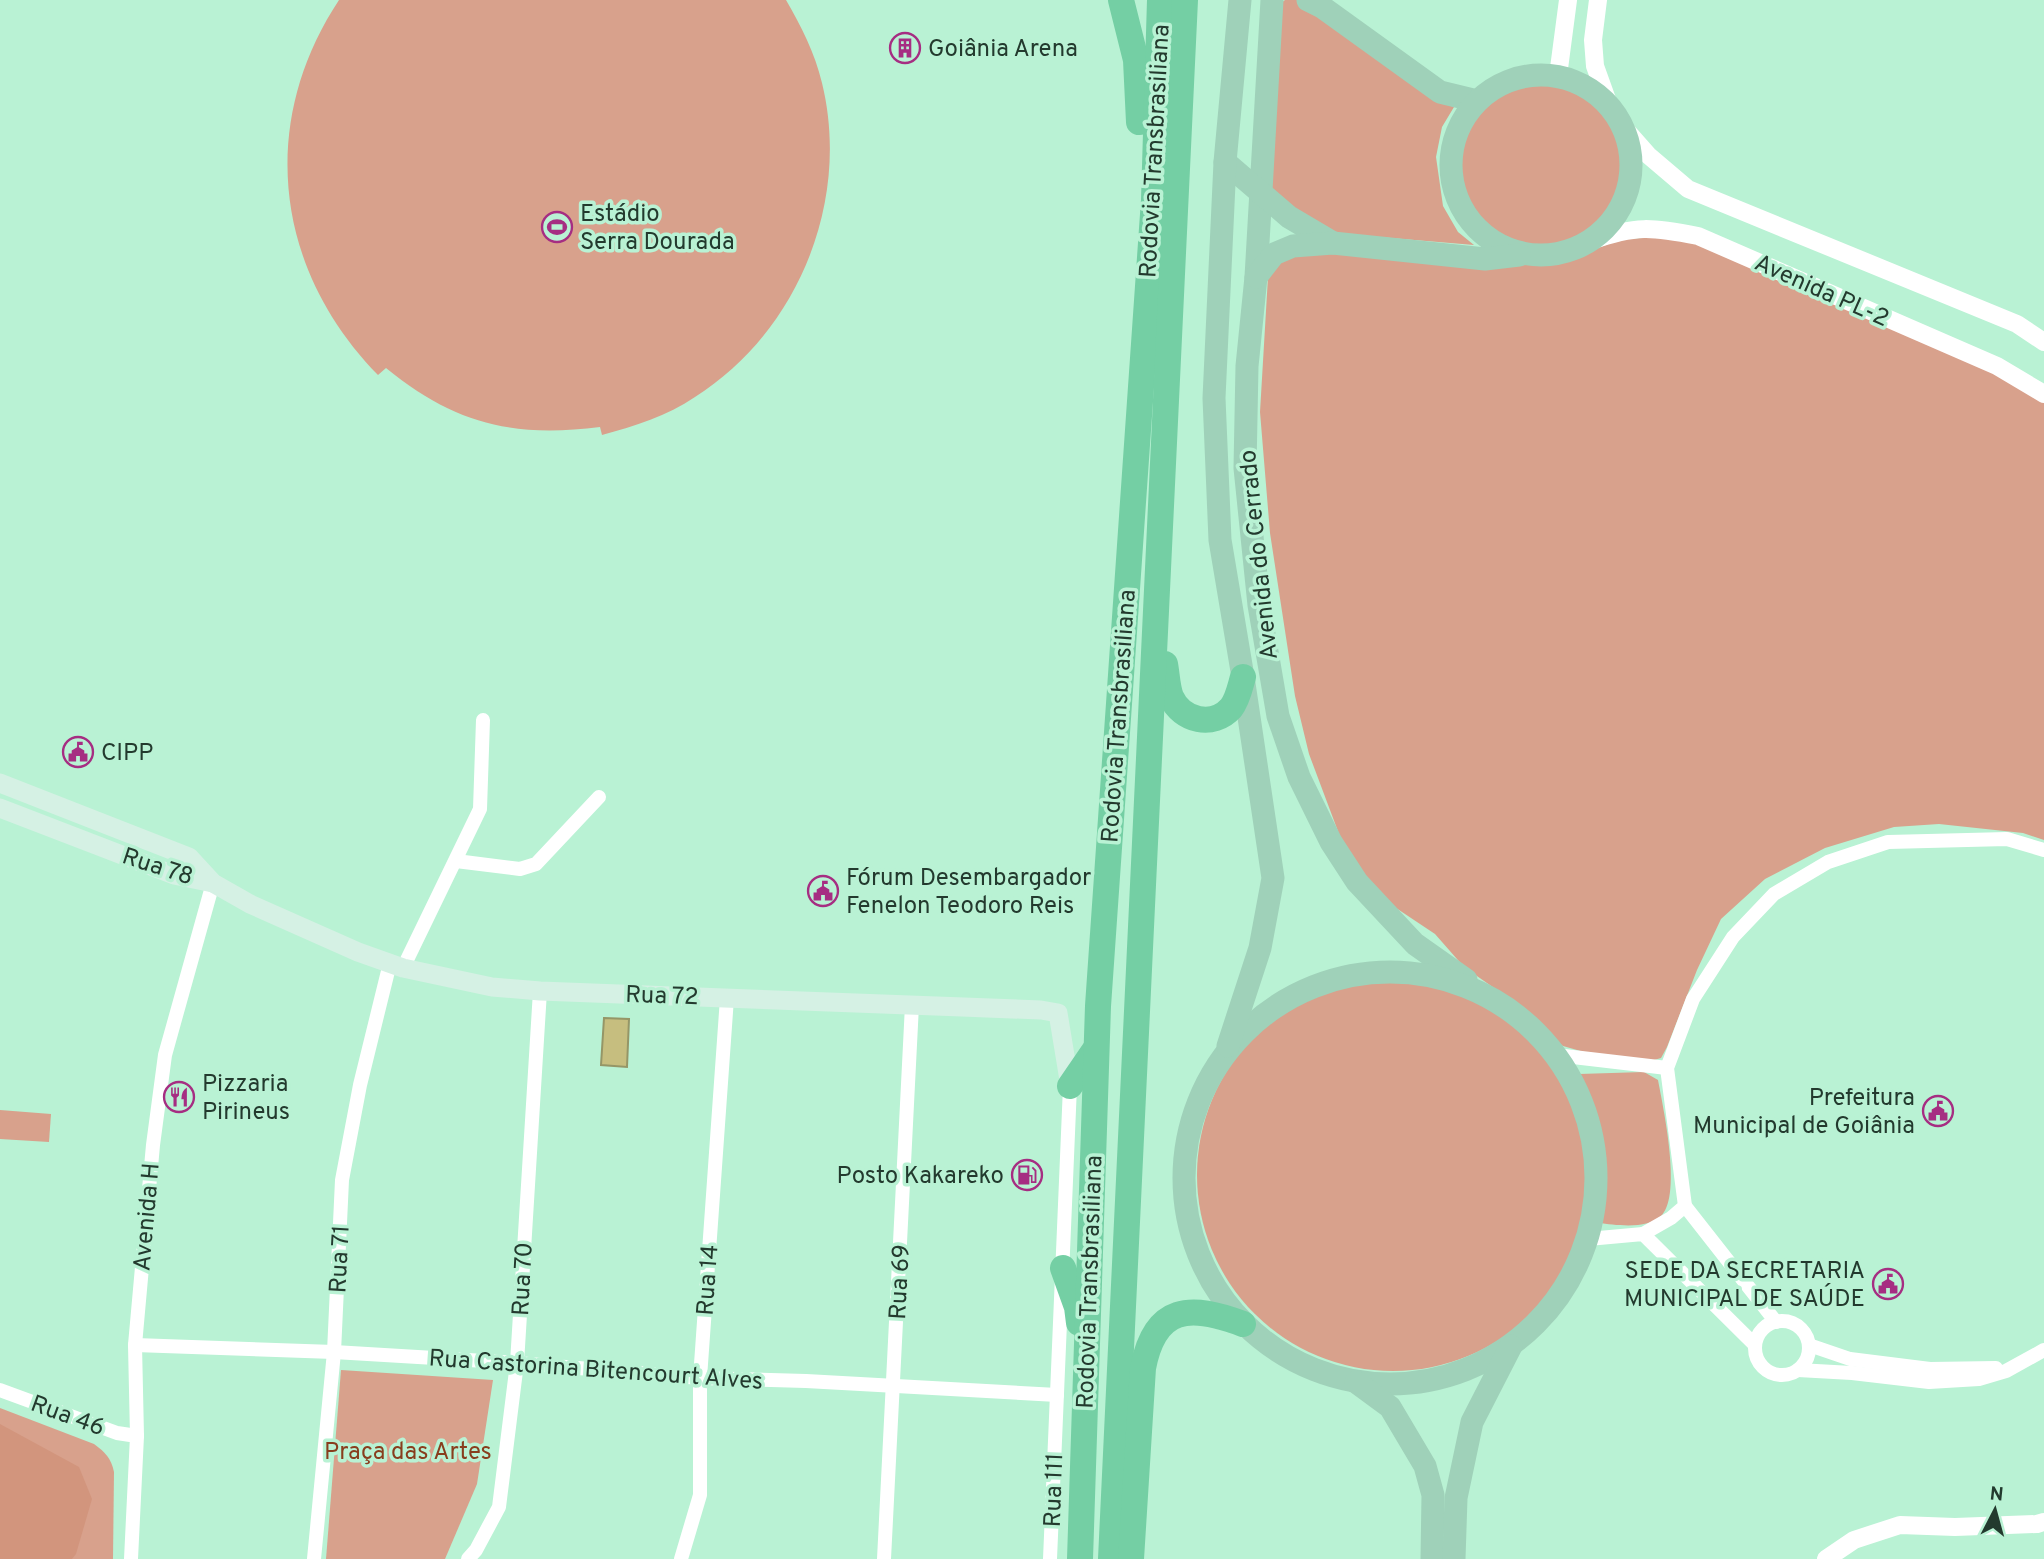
<svg xmlns="http://www.w3.org/2000/svg" width="2044" height="1559" font-family="Overpass,sans-serif">
  <style>
    .green { fill: #d8a18c }
    .forest { fill: #d2957d }
    .water { fill: #c6be7f; stroke: #959667; stroke-width: 2 }
    .lines { fill: none; stroke-linecap: round; stroke-linejoin: round }
    .minor { stroke: #fff; stroke-width: 14 }
    .tertiary { stroke: #fff; stroke-width: 18 }
    .secondary { stroke: #d5f1e4; stroke-width: 19 }
    .primary { stroke: #9fd1b9; stroke-width: 23 }
    .motorway { stroke: #74cfa4; stroke-width: 26 }
    .labels { text-anchor: middle; stroke-width: 7; stroke-linejoin: round; paint-order: stroke }
    .poi-label { font-size: 24px; fill: #233a2e; stroke: #b9f2d4; text-anchor: start }
    .street-label { font-size: 24px; fill: #233a2e; stroke: #b9f2d4 }
    .park-label { font-size: 24px; fill: #883d1d; stroke: #b9f2d4 }
  </style>
  <rect width="100%" height="100%" fill="#b9f2d4"/>
  <!-- green -->
  <g class="green">
    <path d="M 339,0 L 786,0 C 801,26 815,53 822,83 C 851,201 798,332 695,397 C 667,416 635,426 602,435 L 600,427 C 513,438 455,424 386,368 L 378,375 C 275,270 257,124 339,0 Z"/>
    <path d="M 1285,0 L 1300,0 L 1454,107 L 1442,127 L 1436,157 L 1443,206 L 1458,232 L 1474,245 L 1343,234 L 1323,229 L 1268,189 L 1277,6 Z"/>
    <circle cx="1540" cy="163" r="82"/>
    <path d="M 1684,236 L 2002,376 L 2044,400 L 2044,840 L 2023,833 L 1939,824 L 1894,827 L 1825,848 L 1765,879 L 1721,919 L 1697,970 L 1667,1047 L 1661,1058 L 1647,1062 L 1591,1054 L 1563,1046 L 1551,1037 L 1533,1015 L 1464,967 L 1435,934 L 1357,882 L 1309,754 L 1295,696 L 1270,533 L 1260,412 L 1268,277 L 1279,257 L 1303,249 L 1528,265 L 1585,253 L 1622,239 Z"/>
    <circle cx="1393" cy="1175" r="196"/>
    <path d="M 1644,1072 L 1658,1080 C 1663,1107 1682,1193 1662,1215 C 1648,1230 1616,1225 1599,1223 C 1604,1187 1608,1144 1595,1109 C 1590,1097 1584,1085 1579,1074 Z"/>
    <path d="M 0,1110 L 51,1114 L 49,1142 L 0,1139 Z"/>
    <path d="M 341,1370 L 493,1380 L 477,1484 L 445,1559 L 326,1559 Z"/>
    <path d="M 0,1408 L 94,1444 C 105,1452 111,1458 114,1472 L 113,1559 L 0,1559 Z"/>
  </g>
  <!-- forest -->
  <path class="forest" d="M 0,1424 L 79,1467 L 92,1499 L 76,1554 L 72,1559 L 0,1559 Z"/>
  <!-- water -->
  <path class="water" d="M 604,1018 L 629,1019 L 627,1067 L 601,1065 Z"/>
  <g class="lines">
    <!-- minor -->
    <g class="minor">
      <path d="M 456,861 L 520,869 L 536,864 L 599,797"/>
      <path d="M 403,968 L 480,809 L 483,720"/>
      <path d="M 1556,1055 L 1667,1068"/>
      <path d="M 1685,1206 L 1776,1322"/>
      <path d="M 1643,1234 L 1671,1218 L 1685,1206 L 1667,1068 L 1693,999 L 1733,937 L 1774,894 L 1828,862 L 1888,842 L 2007,839 L 2044,850"/>
      <path d="M 1588,1239 L 1643,1234 L 1755,1345"/>
      <circle cx="1782" cy="1348" r="27"/>
      <path d="M 135,1345 L 334,1352 L 517,1363 L 700,1378 L 806,1381 L 1057,1395"/>
      <path d="M 1809,1345 L 1850,1359 L 1930,1369 L 1996,1368"/>
      <path d="M 1798,1370 L 1852,1373 L 1929,1382 L 1979,1379 L 2006,1371 L 2044,1350"/>
      <path d="M 0,1390 L 117,1433 L 137,1436"/>
      <path d="M 131,1559 L 137,1436 L 135,1345 L 153,1145 L 165,1055 L 213,883"/>
      <path d="M 314,1559 L 334,1352 L 342,1180 L 360,1085 L 390,963"/>
      <path d="M 468,1559 L 476,1550 L 499,1507 L 517,1363 L 540,991"/>
      <path d="M 681,1559 L 700,1495 L 700,1378 L 727,998"/>
      <path d="M 884,1559 L 912,1005"/>
      <path d="M 1050,1559 L 1070,1086"/>
    </g>
    <!-- tertiary -->
    <g class="tertiary">
      <path d="M 1598,0 L 1593,40 L 1595,66 L 1609,105"/>
      <path d="M 1558,76 L 1568,0"/>
      <path d="M 1625,129 L 1648,155 L 1688,189 L 2017,324 L 2044,342"/>
      <path d="M 1591,241 C 1636,225 1652,227 1698,236 L 1997,366 L 2044,394"/>
      <path d="M 1826,1559 L 1854,1540 L 1900,1525 L 1955,1527 L 2037,1524 L 2044,1522"/>
    </g>
    <!-- secondary -->
    <g class="secondary">
      <path d="M 0,783 L 189,857 L 213,883 L 250,904 L 358,952 L 403,968 L 492,987 L 540,991 L 1041,1010 L 1058,1013 L 1070,1086"/>
      <path d="M 0,808 L 174,875 L 213,883"/>
    </g>
    <!-- primary -->
    <g class="primary">
      <path d="M 1272,0 L 1256,277 L 1247,366 L 1245,468 L 1259,605 L 1278,716 L 1299,777 L 1331,842 L 1357,882 L 1415,944 L 1466,980"/>
      <path d="M 1308,0 L 1322,7 L 1440,92 L 1477,101"/>
      <circle cx="1541" cy="165" r="90"/>
      <path d="M 1225,162 L 1289,217 L 1333,243"/>
      <path d="M 1256,277 L 1274,254 L 1293,246 L 1333,243 L 1485,259 L 1519,255"/>
      <circle cx="1390" cy="1178" r="206"/>
      <path d="M 1228,1046 L 1260,948 L 1273,878 L 1243,677 L 1220,540 L 1214,398 L 1225,162 L 1240,0"/>
      <path d="M 1356,1382 L 1390,1407 L 1425,1466 L 1433,1495 L 1432,1559"/>
      <path d="M 1454,1559 L 1456,1498 L 1472,1422 L 1511,1346"/>
    </g>
    <!-- motorway -->
    <g class="motorway">
      <path d="M 1121,0 L 1136,60 L 1139,122"/>
      <path d="M 1165,664 C 1167,674 1167,687 1171,697 C 1182,721 1213,728 1231,708 C 1238,699 1240,687 1243,677"/>
      <path d="M 1070,1086 L 1096,1048"/>
      <path d="M 1063,1268 L 1077,1307 L 1079,1323"/>
      <path d="M 1080,1559 L 1098,1006 L 1154,200 L 1160,0"/>
      <path d="M 1111,1559 L 1185,0"/>
      <path d="M 1131,1559 L 1143,1368 C 1155,1305 1190,1304 1243,1324"/>
    </g>
  </g>
  <!-- icons -->
  <defs>
    <g id="building-ring" transform="scale(1.575)"><circle r="9.5" fill="#b9f2d4" stroke="#a62d82" stroke-width="1.5"/><path d="M-4-6H4V6H1V3H-1V6H-4ZM-2.5-4.3h1.7v1.8h-1.7ZM.8-4.3h1.7v1.8H.8ZM-2.5-1h1.7V.8h-1.7ZM.8-1h1.7V.8H.8Z" fill="#a62d82"/></g>
    <g id="stadium-ring" transform="scale(1.575)"><circle r="9.5" fill="#b9f2d4" stroke="#a62d82" stroke-width="1.5"/><path d="M0-5a6.5 5 0 1 0 0 10a6.5 5 0 1 0 0-10ZM-3.5-1.8h7v3.6h-7Z" fill="#a62d82"/></g>
    <g id="civic-ring" transform="scale(1.575)"><circle r="9.5" fill="#b9f2d4" stroke="#a62d82" stroke-width="1.5"/><path d="M-.6-6.5H3V-4.5H.6V-3L4-1V1h2V6H-6V1h2V-1L-.6-3ZM-1.2 2.5V6h2.4V2.5Z" fill="#a62d82"/></g>
    <g id="restaurant-ring" transform="scale(1.575)"><circle r="9.5" fill="#b9f2d4" stroke="#a62d82" stroke-width="1.5"/><path d="M-5-6h1v4h1v-4h1v4h1v-4h1v5L-1.5 .5V6h-2V.5L-5-1ZM5-6V6H3V1.5H1.5Q1.5-4 5-6Z" fill="#a62d82"/></g>
    <g id="fuel-ring" transform="scale(1.575)"><circle r="9.5" fill="#b9f2d4" stroke="#a62d82" stroke-width="1.5"/><path d="M-5.5-6h7V0h2V4h1.3V-2.5L3-4.5l.8-.8L6-3V5H2.5V1h-1V6h-7ZM-4.2-4.7v3.2H.2V-4.7Z" fill="#a62d82"/></g>
  </defs>
  <g fill-rule="evenodd">
    <use href="#building-ring" x="905" y="48"/>
    <use href="#stadium-ring" x="557" y="227"/>
    <use href="#civic-ring" x="78" y="752"/>
    <use href="#civic-ring" x="823" y="891"/>
    <use href="#restaurant-ring" x="179" y="1097"/>
    <use href="#civic-ring" x="1938" y="1111"/>
    <use href="#fuel-ring" x="1027" y="1175"/>
    <use href="#civic-ring" x="1888" y="1284"/>
  </g>
  <g class="labels">
    <!-- poi labels -->
    <g class="poi-label">
      <text x="928" y="56">Goiânia Arena</text>
      <text x="580" y="221">Estádio<tspan x="580" dy="28">Serra Dourada</tspan></text>
      <text x="101" y="760">CIPP</text>
      <text x="846" y="885">Fórum Desembargador<tspan x="846" dy="28">Fenelon Teodoro Reis</tspan></text>
      <text x="202" y="1091">Pizzaria<tspan x="202" dy="28">Pirineus</tspan></text>
      <text x="1915" y="1105" text-anchor="end">Prefeitura<tspan x="1915" dy="28">Municipal de Goiânia</tspan></text>
      <text x="1004" y="1183" text-anchor="end">Posto Kakareko</text>
      <text x="1865" y="1278" text-anchor="end">SEDE DA SECRETARIA<tspan x="1865" dy="28">MUNICIPAL DE SAÚDE</tspan></text>
    </g>
    <!-- street labels -->
    <g class="street-label">
      <text transform="translate(1154 151) rotate(-87)" y="8">Rodovia Transbrasiliana</text>
      <text transform="translate(1822 290) rotate(24)" y="8">Avenida PL-2</text>
      <text transform="translate(1258 555) rotate(-96)" y="8">Avenida do Cerrado</text>
      <text transform="translate(1118 716) rotate(-86)" y="8">Rodovia Transbrasiliana</text>
      <text transform="translate(158 866) rotate(18)" y="8">Rua 78</text>
      <text transform="translate(662 995) rotate(2)" y="8">Rua 72</text>
      <text transform="translate(146 1217) rotate(-85)" y="8">Avenida H</text>
      <text transform="translate(339 1259) rotate(-87)" y="8">Rua 71</text>
      <text transform="translate(522 1279) rotate(-87)" y="8">Rua 70</text>
      <text transform="translate(707 1280) rotate(-86)" y="8">Rua 14</text>
      <text transform="translate(899 1282) rotate(-87)" y="8">Rua 69</text>
      <text transform="translate(1089 1282) rotate(-88)" y="8">Rodovia Transbrasiliana</text>
      <text transform="translate(596 1369) rotate(4)" y="8">Rua Castorina Bitencourt Alves</text>
      <text transform="translate(68 1415) rotate(20)" y="8">Rua 46</text>
      <text transform="translate(1053 1490) rotate(-88)" y="8">Rua 111</text>
    </g>
    <!-- park labels -->
    <g class="park-label">
      <text x="408" y="1459">Praça das Artes</text>
    </g>
  </g>
  <!-- north arrow -->
  <g transform="translate(1995 1510) rotate(6)" stroke="#b9f2d4" stroke-width="5" paint-order="stroke">
  <path d="M0-5L12 26L0 18L-12 26Z" fill="#233a2e"/>
  <text y="-10" font-size="19" font-weight="bold" text-anchor="middle" fill="#233a2e">N</text>
  </g>
</svg>
